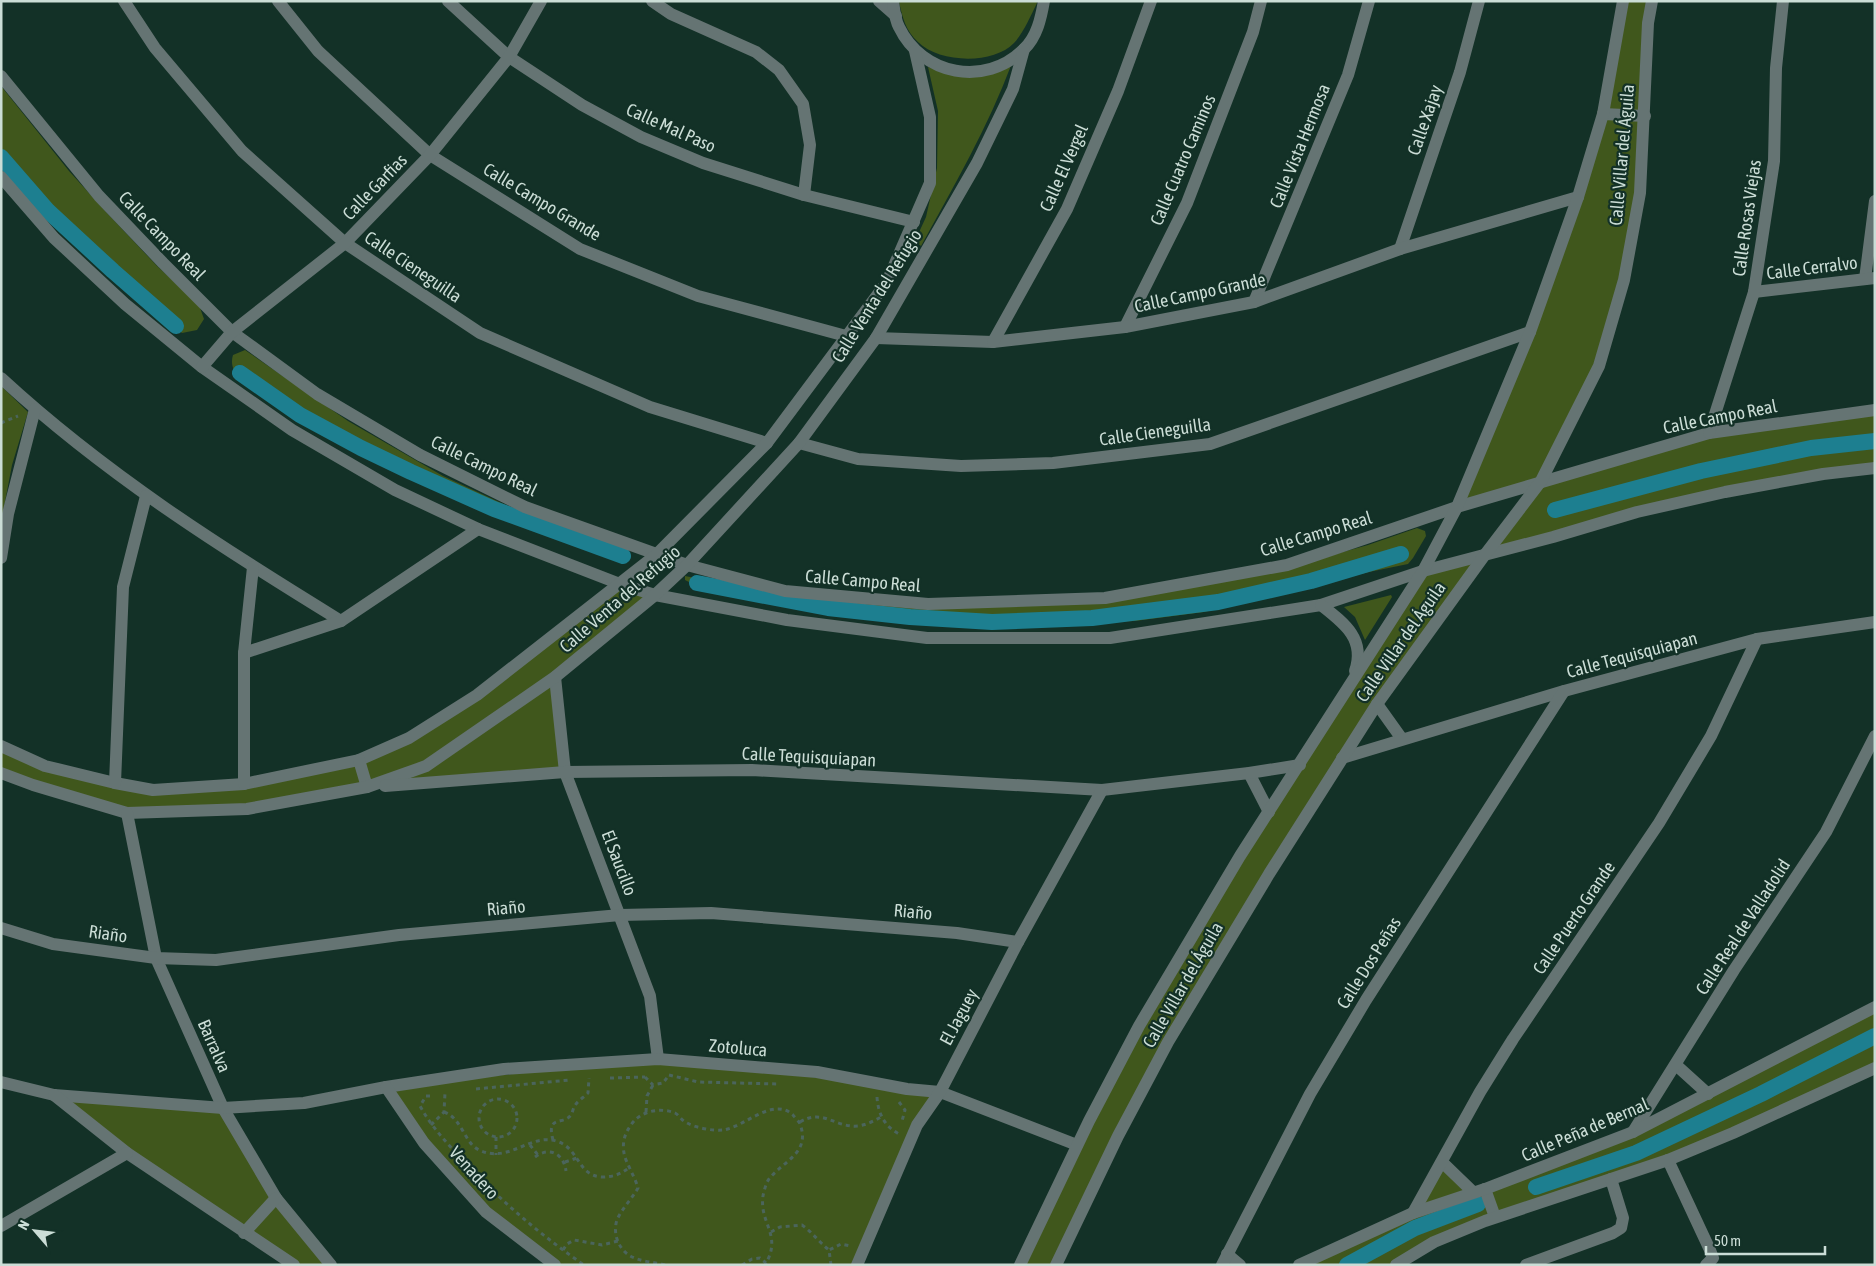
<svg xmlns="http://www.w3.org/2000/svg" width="1876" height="1266" font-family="'Asap Condensed',sans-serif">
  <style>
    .green { fill: #40571c }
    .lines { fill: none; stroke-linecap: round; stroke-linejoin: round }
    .canal { stroke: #1d7f90; stroke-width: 16 }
    .path { stroke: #4b655c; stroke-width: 3; stroke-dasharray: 4 4; stroke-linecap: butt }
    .minor { stroke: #657473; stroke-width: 12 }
    .labels { text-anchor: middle; stroke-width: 4.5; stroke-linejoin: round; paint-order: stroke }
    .street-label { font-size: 18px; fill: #cbddd6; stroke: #133127 }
  </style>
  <rect width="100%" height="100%" fill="#133127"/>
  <!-- green -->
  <g class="green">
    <path d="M 899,1 L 1036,1 L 1037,3 C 1030,17 1024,32 1014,43 C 993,65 939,63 918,42 C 906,31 902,17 899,1 Z"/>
    <path d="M 1623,1 L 1652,1 L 1640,193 L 1599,366 L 1541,481 L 1709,433 L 1875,410 L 1875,468 L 1725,492 L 1484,556 L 1377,704 L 1168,1042 L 1056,1265 L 1020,1265 L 1139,1026 L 1423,571 L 1484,556 L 1540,482 L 1457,507 L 1578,197 Z"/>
    <path d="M 1012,63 C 988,127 954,186 921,246 L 915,241 L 926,217 L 937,168 L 938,111 L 928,67 L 953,74 Z"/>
    <path d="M 1,86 L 69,171 L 107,213 L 157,266 L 199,305 L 204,319 L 197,330 L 182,333 L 146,304 L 47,213 L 1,158 Z"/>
    <path d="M 245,350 L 348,421 L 443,476 L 523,513 L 628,551 L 628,557 L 619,560 C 498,515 379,474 271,400 C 256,390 226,377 233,355 Z"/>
    <path d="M 1,386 L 28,412 L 12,465 L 1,523 Z"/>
    <path d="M 1417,528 L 1425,531 L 1426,536 L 1413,558 L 1408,564 L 1369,572 L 1204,612 L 1135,621 L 999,625 L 851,613 L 720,592 L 697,586 L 685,580 L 685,576 L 782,595 L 1053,605 L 1289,567 L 1368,545 Z"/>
    <path d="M 620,584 L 655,595 L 555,677 L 565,772 L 367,787 L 247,809 L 127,813 L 1,773 L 1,746 L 45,766 L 153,790 L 244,784 L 359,760 L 409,738 Z"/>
    <path d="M 1391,595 L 1392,597 L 1365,640 L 1355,617 L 1344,607 Z"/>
    <path d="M 1875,1007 L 1875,1068 L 1733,1133 L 1495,1217 L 1396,1265 L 1299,1265 L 1413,1213 L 1442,1162 L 1473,1192 L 1633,1132 Z"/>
    <path d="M 658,1059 L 940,1092 L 917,1125 L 857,1265 L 555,1265 L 486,1212 L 386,1087 Z"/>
    <path d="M 54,1095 L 223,1108 L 276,1197 L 331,1265 L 294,1265 Z"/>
  </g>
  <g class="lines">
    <!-- canal -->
    <g class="canal">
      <path d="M 1,157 L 48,211 L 113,271 L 176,326"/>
      <path d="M 240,373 L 300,415 L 361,448 L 411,472 L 494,509 L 623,556"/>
      <path d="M 1555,510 L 1701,471 L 1811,448 L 1875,441"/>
      <path d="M 697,583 L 828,608 L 910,617 L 992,622 L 1092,618 L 1218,602 L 1311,581 L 1401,554"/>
      <path d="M 1536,1187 L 1636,1153 L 1761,1094 L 1875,1036"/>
      <path d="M 1347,1265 L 1415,1228 L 1478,1204"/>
    </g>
    <!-- path -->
    <g class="path">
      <path d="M 1,423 L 18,416"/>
      <path d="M 669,1075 L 698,1082 L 778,1084"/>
      <path d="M 645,1077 L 653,1085 L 663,1083 L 669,1075"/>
      <path d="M 610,1078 L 645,1077"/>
      <path d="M 476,1089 L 569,1080"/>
      <path d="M 430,1096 L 426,1096 L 420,1106 C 431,1126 445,1141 460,1157 C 497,1198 538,1233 584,1265"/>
      <path d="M 877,1097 C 878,1113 884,1126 899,1134"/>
      <circle cx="498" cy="1118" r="19"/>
      <path d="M 899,1102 L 905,1110 L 902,1121"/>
      <path d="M 444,1112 C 462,1118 464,1143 479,1150 C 509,1164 530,1133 556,1141 C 580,1148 577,1176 602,1177 C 614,1177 621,1174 630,1167"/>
      <path d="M 646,1112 L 647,1096 L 653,1085"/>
      <path d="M 800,1122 C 823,1108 835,1128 858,1126 C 866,1125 874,1121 881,1117"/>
      <path d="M 431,1125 L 444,1112 L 445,1093"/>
      <path d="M 496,1137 L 496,1155"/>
      <path d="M 553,1140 C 546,1114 563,1126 571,1115 C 573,1112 573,1107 576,1104 C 579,1100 584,1097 588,1093 L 589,1078"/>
      <path d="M 530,1145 L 538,1155"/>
      <path d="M 535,1157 C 549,1146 564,1154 566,1171"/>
      <path d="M 565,1162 L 577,1158"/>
      <path d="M 771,1232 L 780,1227 L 802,1225 C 813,1233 819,1242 829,1250"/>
      <path d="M 563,1250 L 567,1244 L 574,1240 L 602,1245 L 618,1241"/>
      <path d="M 665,1265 C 645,1260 625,1262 617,1239 C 615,1234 615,1225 617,1220 C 622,1208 632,1199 638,1188 C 635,1177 625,1161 624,1153 C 622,1142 625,1133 631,1125 C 640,1111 660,1107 675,1113 C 679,1115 682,1121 687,1123 C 697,1128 712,1131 723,1130 C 745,1127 773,1096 793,1115 C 795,1118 799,1121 800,1124 C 811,1153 783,1161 769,1179 C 766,1183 764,1191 763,1196 C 759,1224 783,1235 765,1265"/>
      <path d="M 742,1265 L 752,1259 L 760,1258 L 766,1263"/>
      <path d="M 831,1265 L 829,1250 L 841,1244 L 851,1246"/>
    </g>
    <!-- minor -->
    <g class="minor">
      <path d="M 124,1 L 155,48 L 242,151 L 345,243 L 480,333 L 650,407 L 767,443"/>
      <path d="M 278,1 L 318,51 L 430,155 L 580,249 L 698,296 L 846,336"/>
      <path d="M 448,1 L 509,57 L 582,105 L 641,137 L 703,163 L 804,195 L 914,222"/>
      <path d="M 652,1 L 671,14 L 756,52 L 779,70 L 803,104 L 810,145 L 804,195"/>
      <path d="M 879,1 L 896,16"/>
      <path d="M 893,1 C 894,9 895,20 899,27 C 922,75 985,88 1024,49 C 1037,37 1041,18 1044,1"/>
      <path d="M 1,76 L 99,196 L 163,263 L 232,332 L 317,394 L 420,455 L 525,507 L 687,565 L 785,591 L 928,604 L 1105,598 L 1287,565 L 1457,507 L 1709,433 L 1875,410"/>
      <path d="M 1603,114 L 1645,116"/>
      <path d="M 1,177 L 54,238 L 125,304 L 202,367 L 292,430 L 395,490 L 478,529 L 620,584 L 655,595 L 787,620 L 927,638 L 1110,638 L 1321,605 L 1423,571 L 1553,537 L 1637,512 L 1725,492 L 1823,474 L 1875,468"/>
      <path d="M 1400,249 L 1460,72 L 1479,1"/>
      <path d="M 1865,279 L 1875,201"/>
      <path d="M 1754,292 L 1875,278"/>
      <path d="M 1254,302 L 1348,75 L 1369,1"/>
      <path d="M 1125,327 L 1187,203 L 1253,32 L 1261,1"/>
      <path d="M 876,338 L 993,342 L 1125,327 L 1254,302 L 1400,249 L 1578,197"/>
      <path d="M 993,342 L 1067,209 L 1118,91 L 1151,1"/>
      <path d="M 202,367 L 232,332 L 345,243 L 430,155 L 509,57 L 541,1"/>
      <path d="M 1,378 C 105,474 222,548 341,621"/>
      <path d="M 1709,433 L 1754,292 L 1774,161 L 1776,68 L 1783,1"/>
      <path d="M 799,443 L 858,459 L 961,466 L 1053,463 L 1210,444 L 1530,332"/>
      <path d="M 1,558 L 8,514 L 35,409"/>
      <path d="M 1321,605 C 1344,623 1366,639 1355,671"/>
      <path d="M 244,653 L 341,621 L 478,529"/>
      <path d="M 555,677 L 565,772 L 650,996 L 658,1059"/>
      <path d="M 1377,704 L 1402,739"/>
      <path d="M 1,746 L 45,766 L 115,783 L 153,790 L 244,784 L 359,760 L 409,738 L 477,695 L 656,555 L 767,443 L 887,282 L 930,183 L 930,117 L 915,51"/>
      <path d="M 1342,758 L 1564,691 L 1757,639 L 1875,622"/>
      <path d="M 359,760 L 367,787"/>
      <path d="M 1,773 L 33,785 L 127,813 L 247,809 L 367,787 L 426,766 L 555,677 L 655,595 L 687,565 L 799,443 L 876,338 L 977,163 L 1013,89 L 1024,49"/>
      <path d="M 1249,773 L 1269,812"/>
      <path d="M 115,783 L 123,587 L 146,496"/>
      <path d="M 244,784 L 244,653 L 253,567"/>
      <path d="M 385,786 L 565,772 L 752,770 L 1102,790 L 1249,773 L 1300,765"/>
      <path d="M 127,813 L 156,958 L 223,1108 L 276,1198 L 331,1265"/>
      <path d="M 1,928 L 53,944 L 156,958 L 216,960 L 399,935 L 620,915 L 711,913 L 957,933 L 1018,942"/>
      <path d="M 1676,1065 L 1708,1094"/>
      <path d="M 1,1082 L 54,1095 L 223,1108 L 304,1103 L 386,1087 L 504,1069 L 658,1059 L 817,1072 L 907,1089 L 940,1092 L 1077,1145"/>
      <path d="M 386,1087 L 424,1143 L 486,1212 L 555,1265"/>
      <path d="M 54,1095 L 127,1153 L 294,1265"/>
      <path d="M 1633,1132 L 1734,970 L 1826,832 L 1875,736"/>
      <path d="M 1668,1160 L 1710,1250 L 1713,1258 L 1706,1265"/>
      <path d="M 1442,1162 L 1473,1192"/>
      <path d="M 1485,1189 L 1495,1217"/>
      <path d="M 1413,1213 L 1480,1092 L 1513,1039 L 1659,823 L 1711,736 L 1757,639"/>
      <path d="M 1,1226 L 127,1153"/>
      <path d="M 244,1233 L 276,1198"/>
      <path d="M 1227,1254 L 1240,1265"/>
      <path d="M 857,1265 L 917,1125 L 940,1092 L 1018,942 L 1102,790"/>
      <path d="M 1020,1265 L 1089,1121 L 1139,1026 L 1240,856 L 1423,571 L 1457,507 L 1530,332 L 1578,197 L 1603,114 L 1623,1"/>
      <path d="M 1056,1265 L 1118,1136 L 1168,1042 L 1269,874 L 1377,704 L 1484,556 L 1541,481 L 1599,366 L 1624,280 L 1640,193 L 1648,23 L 1652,1"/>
      <path d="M 1222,1265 L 1310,1094 L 1366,1000 L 1564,691"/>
      <path d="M 1299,1265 L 1413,1213 L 1485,1189 L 1633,1132 L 1875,1007"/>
      <path d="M 1396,1265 L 1434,1242 L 1485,1221 L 1668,1160 L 1733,1133 L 1875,1068"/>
      <path d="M 1526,1265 L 1613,1233 L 1621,1228 L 1623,1218 L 1611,1179"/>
    </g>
  </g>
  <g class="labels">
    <!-- street labels -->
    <g class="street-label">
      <text transform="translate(1425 120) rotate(-71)" y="6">Calle Xajay</text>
      <text transform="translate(671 128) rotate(24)" y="6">Calle Mal Paso</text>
      <text transform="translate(1300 146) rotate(-68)" y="6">Calle Vista Hermosa</text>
      <text transform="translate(1622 155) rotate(-85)" y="6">Calle Villar del Águila</text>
      <text transform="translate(1183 160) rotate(-67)" y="6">Calle Cuatro Caminos</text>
      <text transform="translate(1064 168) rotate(-66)" y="6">Calle El Vergel</text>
      <text transform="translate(375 187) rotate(-46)" y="6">Calle Garfias</text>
      <text transform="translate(542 202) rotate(31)" y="6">Calle Campo Grande</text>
      <text transform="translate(1747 218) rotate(-82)" y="6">Calle Rosas Viejas</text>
      <text transform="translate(162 236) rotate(46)" y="6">Calle Campo Real</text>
      <text transform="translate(413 267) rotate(34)" y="6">Calle Cieneguilla</text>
      <text transform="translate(1812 268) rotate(-7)" y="6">Calle Cerralvo</text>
      <text transform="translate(1200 293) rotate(-12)" y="6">Calle Campo Grande</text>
      <text transform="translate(877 296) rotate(-58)" y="6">Calle Venta del Refugio</text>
      <text transform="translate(1720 417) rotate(-11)" y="6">Calle Campo Real</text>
      <text transform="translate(1155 432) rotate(-8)" y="6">Calle Cieneguilla</text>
      <text transform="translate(484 466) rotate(26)" y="6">Calle Campo Real</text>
      <text transform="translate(1316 534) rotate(-17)" y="6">Calle Campo Real</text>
      <text transform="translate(863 581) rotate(5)" y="6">Calle Campo Real</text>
      <text transform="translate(620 599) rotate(-41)" y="6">Calle Venta del Refugio</text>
      <text transform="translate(1401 642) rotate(-55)" y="6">Calle Villar del Águila</text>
      <text transform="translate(1632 655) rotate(-15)" y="6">Calle Tequisquiapan</text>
      <text transform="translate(809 757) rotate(3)" y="6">Calle Tequisquiapan</text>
      <text transform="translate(619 863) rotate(69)" y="6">El Saucillo</text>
      <text transform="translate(506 908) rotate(-5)" y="6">Riaño</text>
      <text transform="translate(913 912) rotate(5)" y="6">Riaño</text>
      <text transform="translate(1574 918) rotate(-56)" y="6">Calle Puerto Grande</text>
      <text transform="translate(1743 927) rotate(-57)" y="6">Calle Real de Valladolid</text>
      <text transform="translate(108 934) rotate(8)" y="6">Riaño</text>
      <text transform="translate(1369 963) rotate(-58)" y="6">Calle Dos Peñas</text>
      <text transform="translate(1183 985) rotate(-60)" y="6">Calle Villar del Águila</text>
      <text transform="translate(959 1017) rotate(-62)" y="6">El Jaguey</text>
      <text transform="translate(214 1046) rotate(66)" y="6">Barralva</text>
      <text transform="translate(738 1048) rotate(5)" y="6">Zotoluca</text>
      <text transform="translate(1585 1130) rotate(-23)" y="6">Calle Peña de Bernal</text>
      <text transform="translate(474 1173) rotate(48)" y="6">Venadero</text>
    </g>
  </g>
  <!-- border -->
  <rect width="1876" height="1266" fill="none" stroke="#cbddd6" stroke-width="5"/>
  <!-- north arrow -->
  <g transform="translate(35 1231) rotate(298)" stroke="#133127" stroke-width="4" paint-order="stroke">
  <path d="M0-4L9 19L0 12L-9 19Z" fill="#cbddd6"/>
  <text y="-8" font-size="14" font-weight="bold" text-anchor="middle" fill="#cbddd6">N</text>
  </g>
  <!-- scale -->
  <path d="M1706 1246v8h119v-8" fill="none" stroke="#cbddd6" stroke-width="2.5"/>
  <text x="1714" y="1246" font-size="15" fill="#cbddd6" stroke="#133127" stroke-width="4" paint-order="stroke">50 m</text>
</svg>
